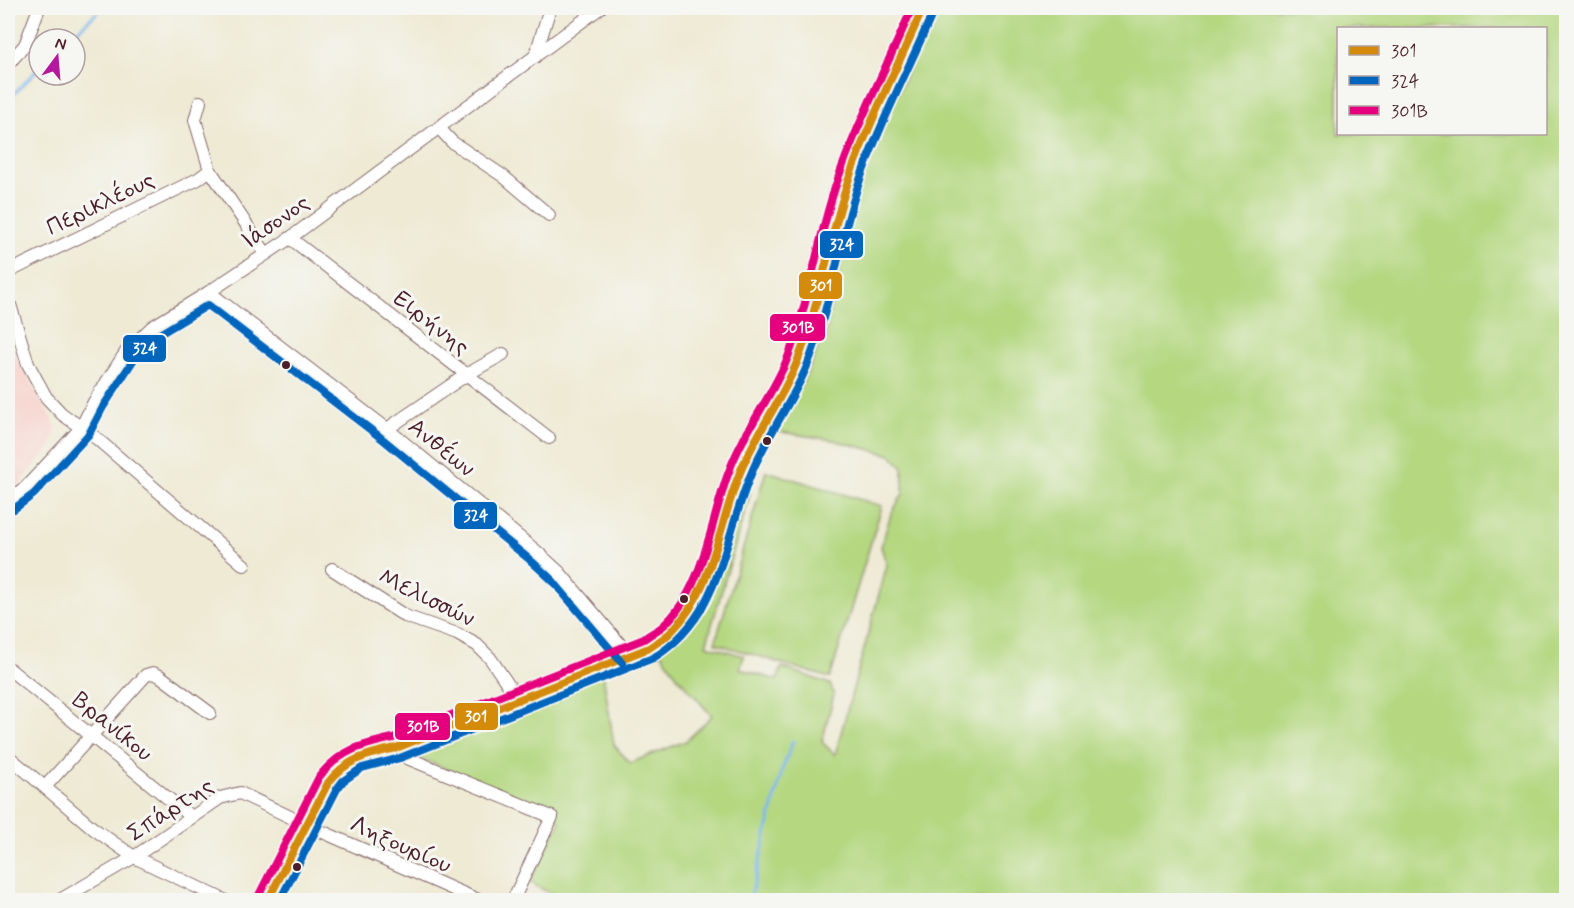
<svg xmlns="http://www.w3.org/2000/svg" width="1574" height="908" font-family="Mynerve,sans-serif">
  <style>
    .built { fill: #f7d0ca }
    .green { fill: #b4d780; stroke: #7f7b56; stroke-width: 1.5; fill-rule: evenodd }
    .lines { fill: none; stroke-linecap: round; stroke-linejoin: round }
    .stream { stroke: #7bb6ed; stroke-width: 3 }
    .minor-casing { stroke: #836666; stroke-width: 14 }
    .tertiary-casing { stroke: #836666; stroke-width: 17 }
    .minor { stroke: #fff; stroke-width: 12 }
    .tertiary { stroke: #fff; stroke-width: 15 }
    .bus-1-casing { stroke: #f6f6f2; stroke-width: 12 }
    .bus-2-casing { stroke: #f6f6f2; stroke-width: 12 }
    .bus-3-casing { stroke: #f6f6f2; stroke-width: 12 }
    .bus-1 { stroke: #d48b09; stroke-width: 8 }
    .bus-2 { stroke: #0065bd; stroke-width: 8 }
    .bus-3 { stroke: #e5007d; stroke-width: 8 }
    .bus-dot { fill: #4a1f2b; stroke: #f6f6f2; stroke-width: 2 }
    .labels { text-anchor: middle; stroke-width: 6; stroke-linejoin: round; paint-order: stroke }
    .street-label { font-size: 24px; fill: #4a1f2b; stroke: #f6f6f2 }
    .line-badge { stroke: #f6f6f2; stroke-width: 2 }
    .badge-label { font-size: 16px; text-anchor: middle; font-weight: bold; fill: #fff }
  </style>
  <rect width="100%" height="100%" fill="#f6f6f2"/>
  <filter id="ink" filterUnits="userSpaceOnUse"><feTurbulence type="fractalNoise" baseFrequency=".0167" numOctaves="2"/><feDisplacementMap in="SourceGraphic" scale="12" xChannelSelector="R" yChannelSelector="G"/><feConvolveMatrix kernelMatrix="1 2 1 2 8 2 1 2 1" color-interpolation-filters="sRGB"/></filter>
  <filter id="wash" filterUnits="userSpaceOnUse"><feTurbulence type="fractalNoise" baseFrequency=".008" numOctaves="4" result="noise"/><feDisplacementMap in="SourceGraphic" scale="24" xChannelSelector="R" yChannelSelector="G"/><feGaussianBlur stdDeviation="1.35" result="paint"/><feColorMatrix in="noise" values="0 0 0 0 0 0 0 0 0 0 0 0 0 0 0 0 0 1.4 0 .05"/><feComposite in="paint" operator="in"/></filter>
  <g filter="url(#wash)">
    <rect width="100%" height="100%" fill="#eeead4"/>
    <!-- built -->
    <path class="built" d="M 8,342 L 56,426 L 52,445 L 15,489 L 8,482 Z"/>
    <!-- green -->
    <g class="green">
      <path d="M 933,8 L 1488,8 L 1505,13 L 1511,8 L 1566,8 L 1566,900 L 562,900 L 529,882 L 560,823 L 554,811 L 409,754 L 405,750 L 603,674 L 614,745 L 630,763 L 686,741 L 712,716 L 677,676 L 658,648 L 681,630 L 745,471 L 750,467 L 755,469 L 748,489 L 750,494 L 706,645 L 744,656 L 740,669 L 777,680 L 782,667 L 830,684 L 834,694 L 822,742 L 835,755 L 887,565 L 881,547 L 891,514 L 903,494 L 903,467 L 891,455 L 833,440 L 774,431 L 808,372 L 826,328 L 857,192 L 871,150 L 904,80 ZM 1338,28 L 1546,28 L 1546,134 L 1338,134 Z"/>
      <path d="M 766,471 L 882,506 L 830,678 L 715,643 Z"/>
    </g>
    <g class="lines">
      <!-- stream -->
      <g class="stream">
        <path d="M 68,39 L 102,8"/>
        <path d="M 8,100 L 39,68"/>
        <path d="M 750,900 L 782,770 L 793,741"/>
      </g>
    </g>
  </g>
  <g filter="url(#ink)">
    <g class="lines">
      <!-- minor casing -->
      <g class="minor-casing">
        <g id="minor">
          <path d="M 535,57 L 550,8"/>
          <path d="M 8,64 L 25,45 L 39,8"/>
          <path d="M 200,102 L 195,120 L 210,170 L 266,254"/>
          <path d="M 439,128 L 452,142 L 503,176 L 549,215"/>
          <path d="M 290,238 L 549,438"/>
          <path d="M 8,272 L 198,179 L 210,170"/>
          <path d="M 209,292 L 387,429 L 536,551 L 560,573 L 630,656"/>
          <path d="M 8,298 L 28,364 L 46,397 L 62,414 L 96,438 L 244,565"/>
          <path d="M 387,429 L 466,375 L 503,354"/>
          <path d="M 8,500 L 26,487 L 81,428 L 94,402 L 126,352 L 152,327 L 209,292 L 290,238 L 600,8"/>
          <path d="M 332,569 L 405,616 L 457,634 L 477,645 L 490,658 L 518,699"/>
          <path d="M 8,668 L 191,817"/>
          <path d="M 396,748 L 407,758 L 552,817 L 513,900"/>
          <path d="M 8,756 L 94,829 L 134,857 L 224,900"/>
          <path d="M 45,787 L 146,675 L 153,673 L 160,676 L 210,713"/>
          <path d="M 60,900 L 134,857 L 220,798 L 240,793 L 307,825 L 478,900"/>
        </g>
      </g>
      <!-- tertiary casing -->
      <g class="tertiary-casing">
        <path id="tertiary" d="M 268,900 L 328,783 C 346,756 366,755 396,748 L 649,648 C 710,616 716,534 739,475 C 755,436 781,402 797,362 C 822,300 829,233 852,170 C 873,115 901,62 923,8"/>
      </g>
      <!-- minor -->
      <use href="#minor" class="minor"/>
      <!-- tertiary -->
      <use href="#tertiary" class="tertiary"/>
      <!-- bus-1 casing -->
      <g class="bus-1-casing">
        <path id="bus-1" d="M 268,900 L 328,783 C 346,759 368,754 396,748 L 649,648 C 656,643 665,638 671,632 C 713,590 718,528 739,475 C 754,436 781,402 797,362 C 822,300 829,233 852,170 C 872,115 900,62 923,8"/>
      </g>
      <!-- bus-2 casing -->
      <g class="bus-2-casing">
        <g id="bus-2">
          <path d="M 14,509 L 34,494 L 89,434 L 103,407 L 134,359 L 158,335 L 208,305 L 380,437 L 529,559 L 552,580 L 622,663"/>
          <path d="M 280,900 L 337,789 L 343,781 L 362,768 L 400,758 L 653,658 C 720,617 722,546 749,479 C 764,439 791,405 807,366 C 832,304 839,237 862,174 C 882,119 910,66 933,12"/>
        </g>
      </g>
      <!-- bus-3 casing -->
      <g class="bus-3-casing">
        <path id="bus-3" d="M 259,895 L 319,777 C 340,750 361,745 393,738 L 644,639 C 650,634 657,631 663,626 C 704,589 710,523 728,474 C 743,432 772,397 788,357 C 812,294 819,227 843,165 C 863,111 890,60 912,8"/>
      </g>
      <!-- bus-1 -->
      <use href="#bus-1" class="bus-1"/>
      <!-- bus-2 -->
      <use href="#bus-2" class="bus-2"/>
      <!-- bus-3 -->
      <use href="#bus-3" class="bus-3"/>
    </g>
  </g>
  <!-- markers -->
  <g class="bus-dot">
    <circle cx="286" cy="365" r="5"/>
    <circle cx="767" cy="441" r="5"/>
    <circle cx="684" cy="599" r="5"/>
    <circle cx="297" cy="867" r="5"/>
  </g>
  <g class="labels">
    <!-- street labels -->
    <g class="street-label">
      <text transform="translate(100 203) rotate(-26)" y="8">Περικλέους</text>
      <text transform="translate(275 221) rotate(-35)" y="8">Ιάσονος</text>
      <text transform="translate(432 322) rotate(38)" y="8">Ειρήνης</text>
      <text transform="translate(442 447) rotate(39)" y="8">Ανθέων</text>
      <text transform="translate(427 597) rotate(26)" y="8">Μελισσών</text>
      <text transform="translate(113 726) rotate(39)" y="8">Βρανίκου</text>
      <text transform="translate(170 809) rotate(-33)" y="8">Σπάρτης</text>
      <text transform="translate(401 844) rotate(24)" y="8">Ληξουρίου</text>
    </g>
  </g>
  <g class="line-badge">
    <rect x="819" y="230" width="45" height="29" rx="6" fill="#0065bd"/>
    <rect x="798" y="271" width="45" height="29" rx="6" fill="#d48b09"/>
    <rect x="769" y="313" width="57" height="29" rx="6" fill="#e5007d"/>
    <rect x="122" y="334" width="45" height="29" rx="6" fill="#0065bd"/>
    <rect x="453" y="501" width="45" height="29" rx="6" fill="#0065bd"/>
    <rect x="454" y="702" width="45" height="29" rx="6" fill="#d48b09"/>
    <rect x="394" y="712" width="57" height="29" rx="6" fill="#e5007d"/>
  </g>
  <g class="badge-label">
    <text x="842" y="250">324</text>
    <text x="821" y="291">301</text>
    <text x="798" y="333">301B</text>
    <text x="145" y="354">324</text>
    <text x="476" y="521">324</text>
    <text x="476" y="722">301</text>
    <text x="423" y="732">301B</text>
  </g>
  <!-- margin -->
  <rect width="1574" height="908" fill="none" stroke="#f6f6f2" stroke-width="30"/>
  <!-- legend -->
  <rect x="1337" y="27" width="210" height="108" fill="#f6f6f2" stroke="#b1a0a2" stroke-width="1.5"/>
  <rect x="1349" y="46" width="30" height="9" fill="#d48b09" stroke="#b1a0a2" stroke-width="1.5"/>
  <text x="1391" y="57" font-size="18" fill="#4a1f2b">301</text>
  <rect x="1349" y="76" width="30" height="9" fill="#0065bd" stroke="#b1a0a2" stroke-width="1.5"/>
  <text x="1391" y="87" font-size="18" fill="#4a1f2b">324</text>
  <rect x="1349" y="106" width="30" height="9" fill="#e5007d" stroke="#b1a0a2" stroke-width="1.5"/>
  <text x="1391" y="117" font-size="18" fill="#4a1f2b">301B</text>
  <!-- north arrow -->
  <g transform="translate(57 57) rotate(16)"><circle r="28" fill="#f6f6f2" stroke="#b1a0a2" stroke-width="1.5"/>
  <path d="M0-4.5L10 22L0 15L-10 22Z" fill="#b5179e"/>
  <text y="-9" font-size="16" font-weight="bold" text-anchor="middle" fill="#4a1f2b">N</text>
  </g>
</svg>
